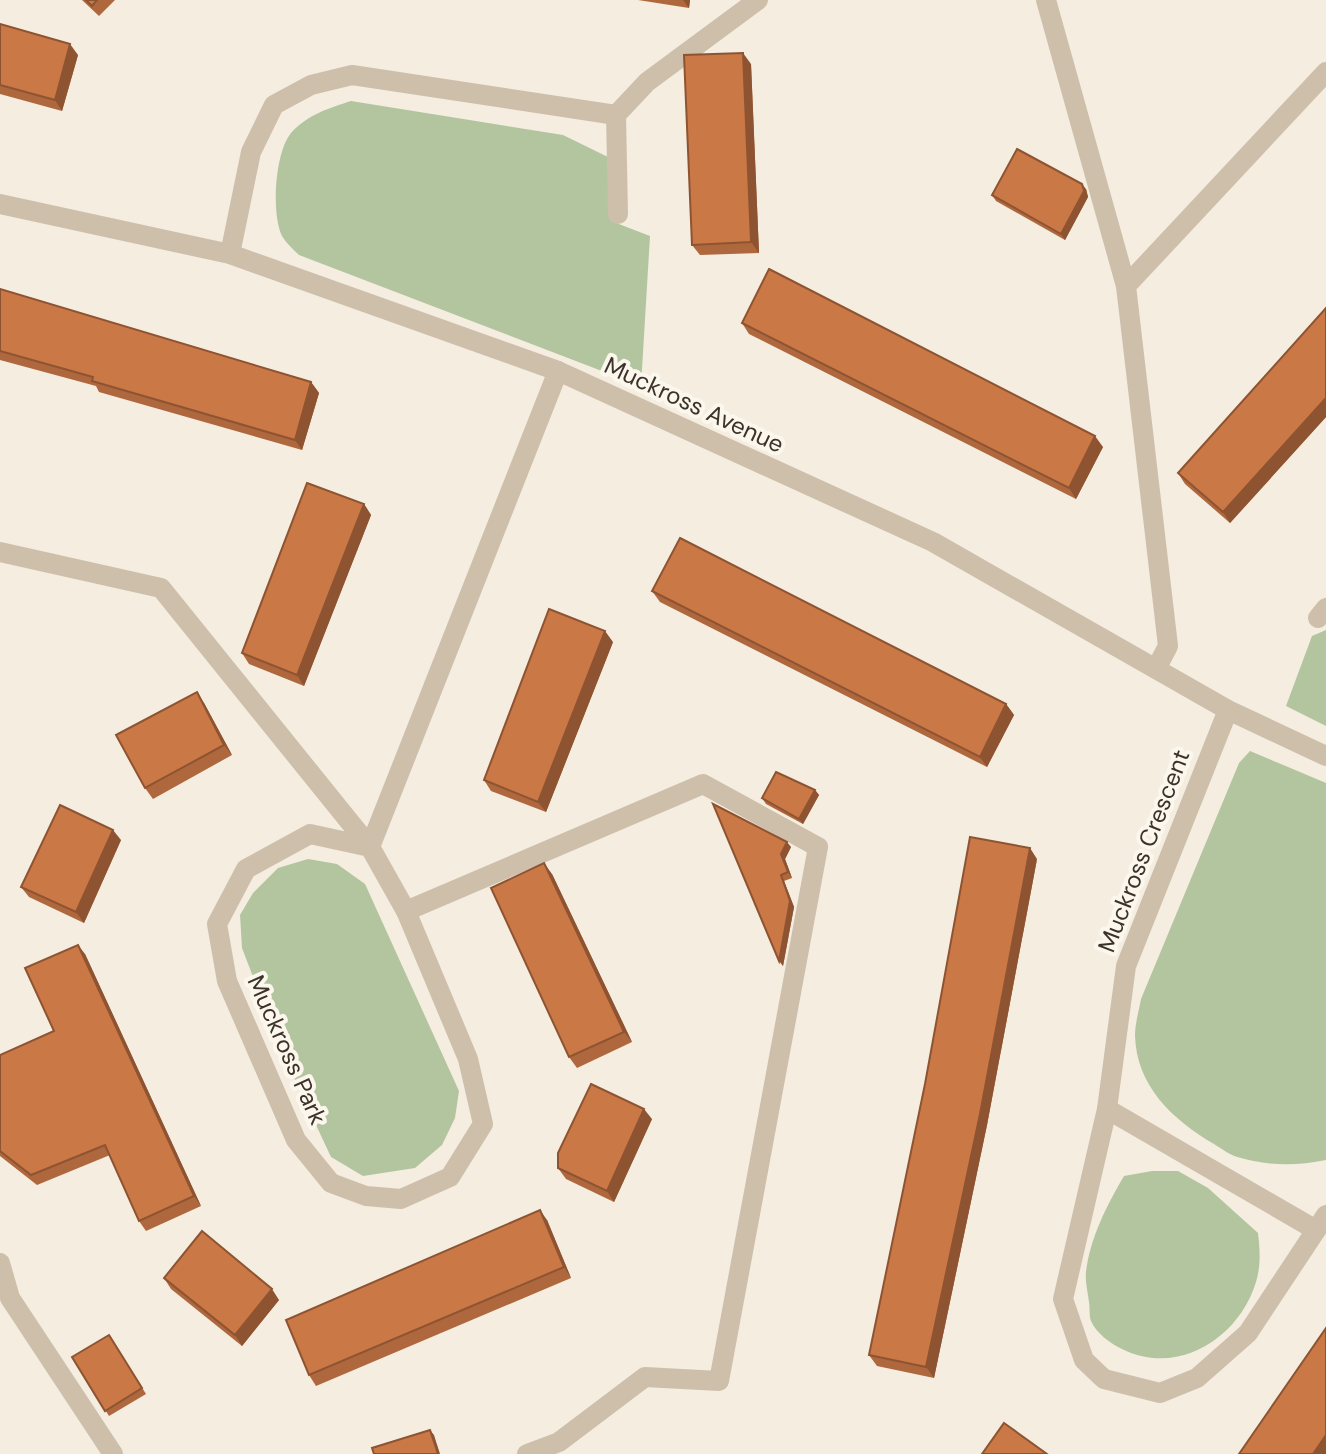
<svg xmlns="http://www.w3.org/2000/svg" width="1326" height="1454" font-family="'DM Sans',sans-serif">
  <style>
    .green { fill: #b3c59f }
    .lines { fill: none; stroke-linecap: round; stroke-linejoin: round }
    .minor { stroke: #cebfab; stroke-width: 20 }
    .wall { fill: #af673d }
    .shaded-wall { fill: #8e5432 }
    .building { fill: #cb7847; stroke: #8e5432; stroke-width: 2 }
    .labels { text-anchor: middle; stroke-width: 8; stroke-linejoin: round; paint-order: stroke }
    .street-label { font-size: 24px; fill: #3b322a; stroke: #fbf7ed }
  </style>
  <rect width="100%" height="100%" fill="#f4ede0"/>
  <!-- green -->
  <g class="green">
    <path d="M 351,101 L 563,135 L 610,158 L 611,221 L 650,236 L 641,386 L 299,255 C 294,250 286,243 282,236 C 271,214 275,152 291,133 C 307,115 329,108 351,101 Z"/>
    <path d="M 1326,630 L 1326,726 L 1286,706 L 1312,636 Z"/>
    <path d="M 1250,751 L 1326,783 L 1326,1160 C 1297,1166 1269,1166 1241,1158 C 1231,1156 1222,1149 1214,1144 C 1173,1120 1136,1086 1135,1035 C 1135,1024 1139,1010 1141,999 L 1239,763 Z"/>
    <path d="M 308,859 L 337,864 L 365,884 L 459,1091 L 455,1118 L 442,1145 L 415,1168 L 363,1176 L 331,1157 L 281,1050 L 242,948 L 240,915 L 253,893 L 278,868 Z"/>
    <path d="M 1152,1171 L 1178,1171 L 1208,1188 L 1258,1233 C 1260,1250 1261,1265 1256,1282 C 1239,1338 1178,1377 1122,1349 C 1111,1344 1096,1333 1091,1321 C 1089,1316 1090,1308 1089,1302 C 1088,1293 1085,1281 1086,1272 C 1090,1238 1107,1205 1124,1176 Z"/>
  </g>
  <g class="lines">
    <!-- minor -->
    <g class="minor">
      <path d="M 1046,0 L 1126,286"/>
      <path d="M 616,115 L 647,82 L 758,0"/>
      <path d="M 0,204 L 230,254 L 558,371 L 933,542 L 1228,710 L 1326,756"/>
      <path d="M 230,254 L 251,152 L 274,105 L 311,85 L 352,75 L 616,115 L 618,214"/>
      <path d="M 0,552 L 161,588 L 370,847 L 406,911 L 468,1059 L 483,1124 L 450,1177 L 401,1199 L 366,1196 L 331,1183 L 296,1140 L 227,981 L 217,924 L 246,869 L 310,834 L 370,847"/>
      <path d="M 1318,618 L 1326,608"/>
      <path d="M 1156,669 L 1168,646 L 1126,286 L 1326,72"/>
      <path d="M 1228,710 L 1126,966 L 1107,1109 L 1063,1299 L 1084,1360 L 1104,1379 L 1160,1393 L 1197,1378 L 1248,1333 L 1326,1215"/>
      <path d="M 370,847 L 558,371"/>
      <path d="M 406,911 L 703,784 L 818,847 L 719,1381 L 645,1377 L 559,1442 L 527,1454"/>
      <path d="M 1107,1109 L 1316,1230"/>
      <path d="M 0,1263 L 10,1298 L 113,1454"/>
    </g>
  </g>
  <!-- wall -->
  <g class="wall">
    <path d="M 82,0 L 115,0 L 99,16 Z"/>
    <path d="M 638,0 L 690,0 L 689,8 Z"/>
    <path d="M 0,24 L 78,55 L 62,111 L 0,94 Z"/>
    <path d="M 751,64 L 759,253 L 700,255 L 692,245 Z"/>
    <path d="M 1086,189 L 1088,197 L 1065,240 L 996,201 L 992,195 Z"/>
    <path d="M 0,289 L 311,382 L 319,393 L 302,450 L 99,392 L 96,386 L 0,360 Z"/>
    <path d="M 1326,308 L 1326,417 L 1230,523 L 1185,484 L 1178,473 Z"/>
    <path d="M 742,323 L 1103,447 L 1076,499 L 749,334 Z"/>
    <path d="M 364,504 L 371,515 L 304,686 L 249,664 L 242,653 Z"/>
    <path d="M 652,591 L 1006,704 L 1014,715 L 987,767 L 660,602 Z"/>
    <path d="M 613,642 L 546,812 L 491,791 L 484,780 Z"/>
    <path d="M 204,703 L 232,755 L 153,799 L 145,788 Z"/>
    <path d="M 815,790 L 819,795 L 803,824 L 766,804 L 762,798 Z"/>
    <path d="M 713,804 L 791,847 L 785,859 L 792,878 L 784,881 L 794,907 L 783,966 Z"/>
    <path d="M 121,840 L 84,923 L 29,897 L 21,887 Z"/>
    <path d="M 1037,859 L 987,1125 L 934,1378 L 877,1366 L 869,1355 Z"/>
    <path d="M 552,874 L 632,1042 L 577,1068 L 569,1057 Z"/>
    <path d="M 85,954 L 201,1206 L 146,1231 L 139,1221 L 110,1155 L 37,1185 L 0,1156 L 0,1055 L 54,1031 Z"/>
    <path d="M 652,1119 L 614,1202 L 566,1179 L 558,1168 Z"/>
    <path d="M 547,1220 L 571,1278 L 316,1386 L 309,1375 Z"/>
    <path d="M 164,1278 L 279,1300 L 242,1346 L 171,1289 Z"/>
    <path d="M 109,1335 L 146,1394 L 109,1416 L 72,1357 Z"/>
  </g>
  <!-- shaded-wall -->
  <g class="shaded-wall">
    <path d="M 683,0 L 690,0 L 689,8 Z"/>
    <path d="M 70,44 L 78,55 L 62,111 L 55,100 Z"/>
    <path d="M 743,53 L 751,64 L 759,253 L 751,242 Z"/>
    <path d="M 1082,184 L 1086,189 L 1088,197 L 1065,240 L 1061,234 Z"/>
    <path d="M 311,382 L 319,393 L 302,450 L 295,440 Z"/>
    <path d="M 1326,398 L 1326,417 L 1230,523 L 1223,512 Z"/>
    <path d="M 1095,436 L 1103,447 L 1076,499 L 1069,488 Z"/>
    <path d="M 364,504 L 371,515 L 304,686 L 297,675 Z"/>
    <path d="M 605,631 L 613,642 L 546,812 L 538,802 Z"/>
    <path d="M 197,692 L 204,703 L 232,755 L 224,745 Z"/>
    <path d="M 1006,704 L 1014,715 L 987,767 L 980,757 Z"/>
    <path d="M 815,790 L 819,795 L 803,824 L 799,819 Z"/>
    <path d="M 113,830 L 121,840 L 84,923 L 76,912 Z"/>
    <path d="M 787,842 L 791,847 L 785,859 L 792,878 L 788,872 L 781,854 Z"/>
    <path d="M 1030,848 L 1037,859 L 987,1125 L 934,1378 L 926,1367 Z"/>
    <path d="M 544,863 L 552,874 L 632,1042 L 624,1032 Z"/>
    <path d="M 781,875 L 784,881 L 794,907 L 783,966 L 779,961 Z"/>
    <path d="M 78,945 L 85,954 L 201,1206 L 194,1196 Z"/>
    <path d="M 644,1109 L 652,1119 L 614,1202 L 607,1191 Z"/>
    <path d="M 540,1210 L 547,1220 L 571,1278 L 564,1267 Z"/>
    <path d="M 272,1289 L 279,1300 L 242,1346 L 235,1335 Z"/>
    <path d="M 430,1430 L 434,1435 L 440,1454 L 438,1454 Z"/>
    <path d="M 1326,1435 L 1326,1454 L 1313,1454 Z"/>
  </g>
  <!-- building -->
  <g class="building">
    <path d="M 86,0 L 97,0 L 92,6 Z"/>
    <path d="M 0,24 L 70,44 L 55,100 L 0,85 Z"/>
    <path d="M 743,53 L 751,242 L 692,245 L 684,55 Z"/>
    <path d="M 1017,149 L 1082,184 L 1084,191 L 1061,234 L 992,195 Z"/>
    <path d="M 769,269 L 1095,436 L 1069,488 L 742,323 Z"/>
    <path d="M 0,289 L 311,382 L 295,440 L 92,381 L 93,377 L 0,351 Z"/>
    <path d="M 1326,308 L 1326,398 L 1223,512 L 1178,473 Z"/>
    <path d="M 307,483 L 364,504 L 297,675 L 242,653 Z"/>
    <path d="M 680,538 L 1006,704 L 980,757 L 652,591 Z"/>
    <path d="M 549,609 L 605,631 L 538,802 L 484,780 Z"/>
    <path d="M 197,692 L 224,745 L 145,788 L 116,735 Z"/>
    <path d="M 776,772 L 815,790 L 799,819 L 762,798 Z"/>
    <path d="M 713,804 L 787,842 L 781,854 L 788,872 L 781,875 L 790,901 L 779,961 Z"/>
    <path d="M 60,805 L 113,830 L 76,912 L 21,887 Z"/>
    <path d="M 970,837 L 1030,848 L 980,1114 L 926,1367 L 869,1355 L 925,1084 Z"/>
    <path d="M 544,863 L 624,1032 L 569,1057 L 491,888 Z"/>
    <path d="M 78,945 L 194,1196 L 139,1221 L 105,1145 L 31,1175 L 0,1151 L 0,1055 L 54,1031 L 25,968 Z"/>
    <path d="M 591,1084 L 644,1109 L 607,1191 L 558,1168 L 558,1153 Z"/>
    <path d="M 540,1210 L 564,1267 L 309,1375 L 286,1320 Z"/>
    <path d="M 202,1231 L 272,1289 L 235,1335 L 164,1278 Z"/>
    <path d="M 1326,1328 L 1326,1435 L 1313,1454 L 1239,1454 Z"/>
    <path d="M 109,1335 L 142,1388 L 105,1411 L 72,1357 Z"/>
    <path d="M 1004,1423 L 1047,1454 L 982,1454 Z"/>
    <path d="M 430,1430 L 438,1454 L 374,1454 L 372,1448 Z"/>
  </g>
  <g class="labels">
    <!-- street labels -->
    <g class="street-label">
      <text transform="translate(694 405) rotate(25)" y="8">Muckross Avenue</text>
      <text transform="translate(1144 851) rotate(-69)" y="8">Muckross Crescent</text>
      <text transform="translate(287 1050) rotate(66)" y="8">Muckross Park</text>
    </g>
  </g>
</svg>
